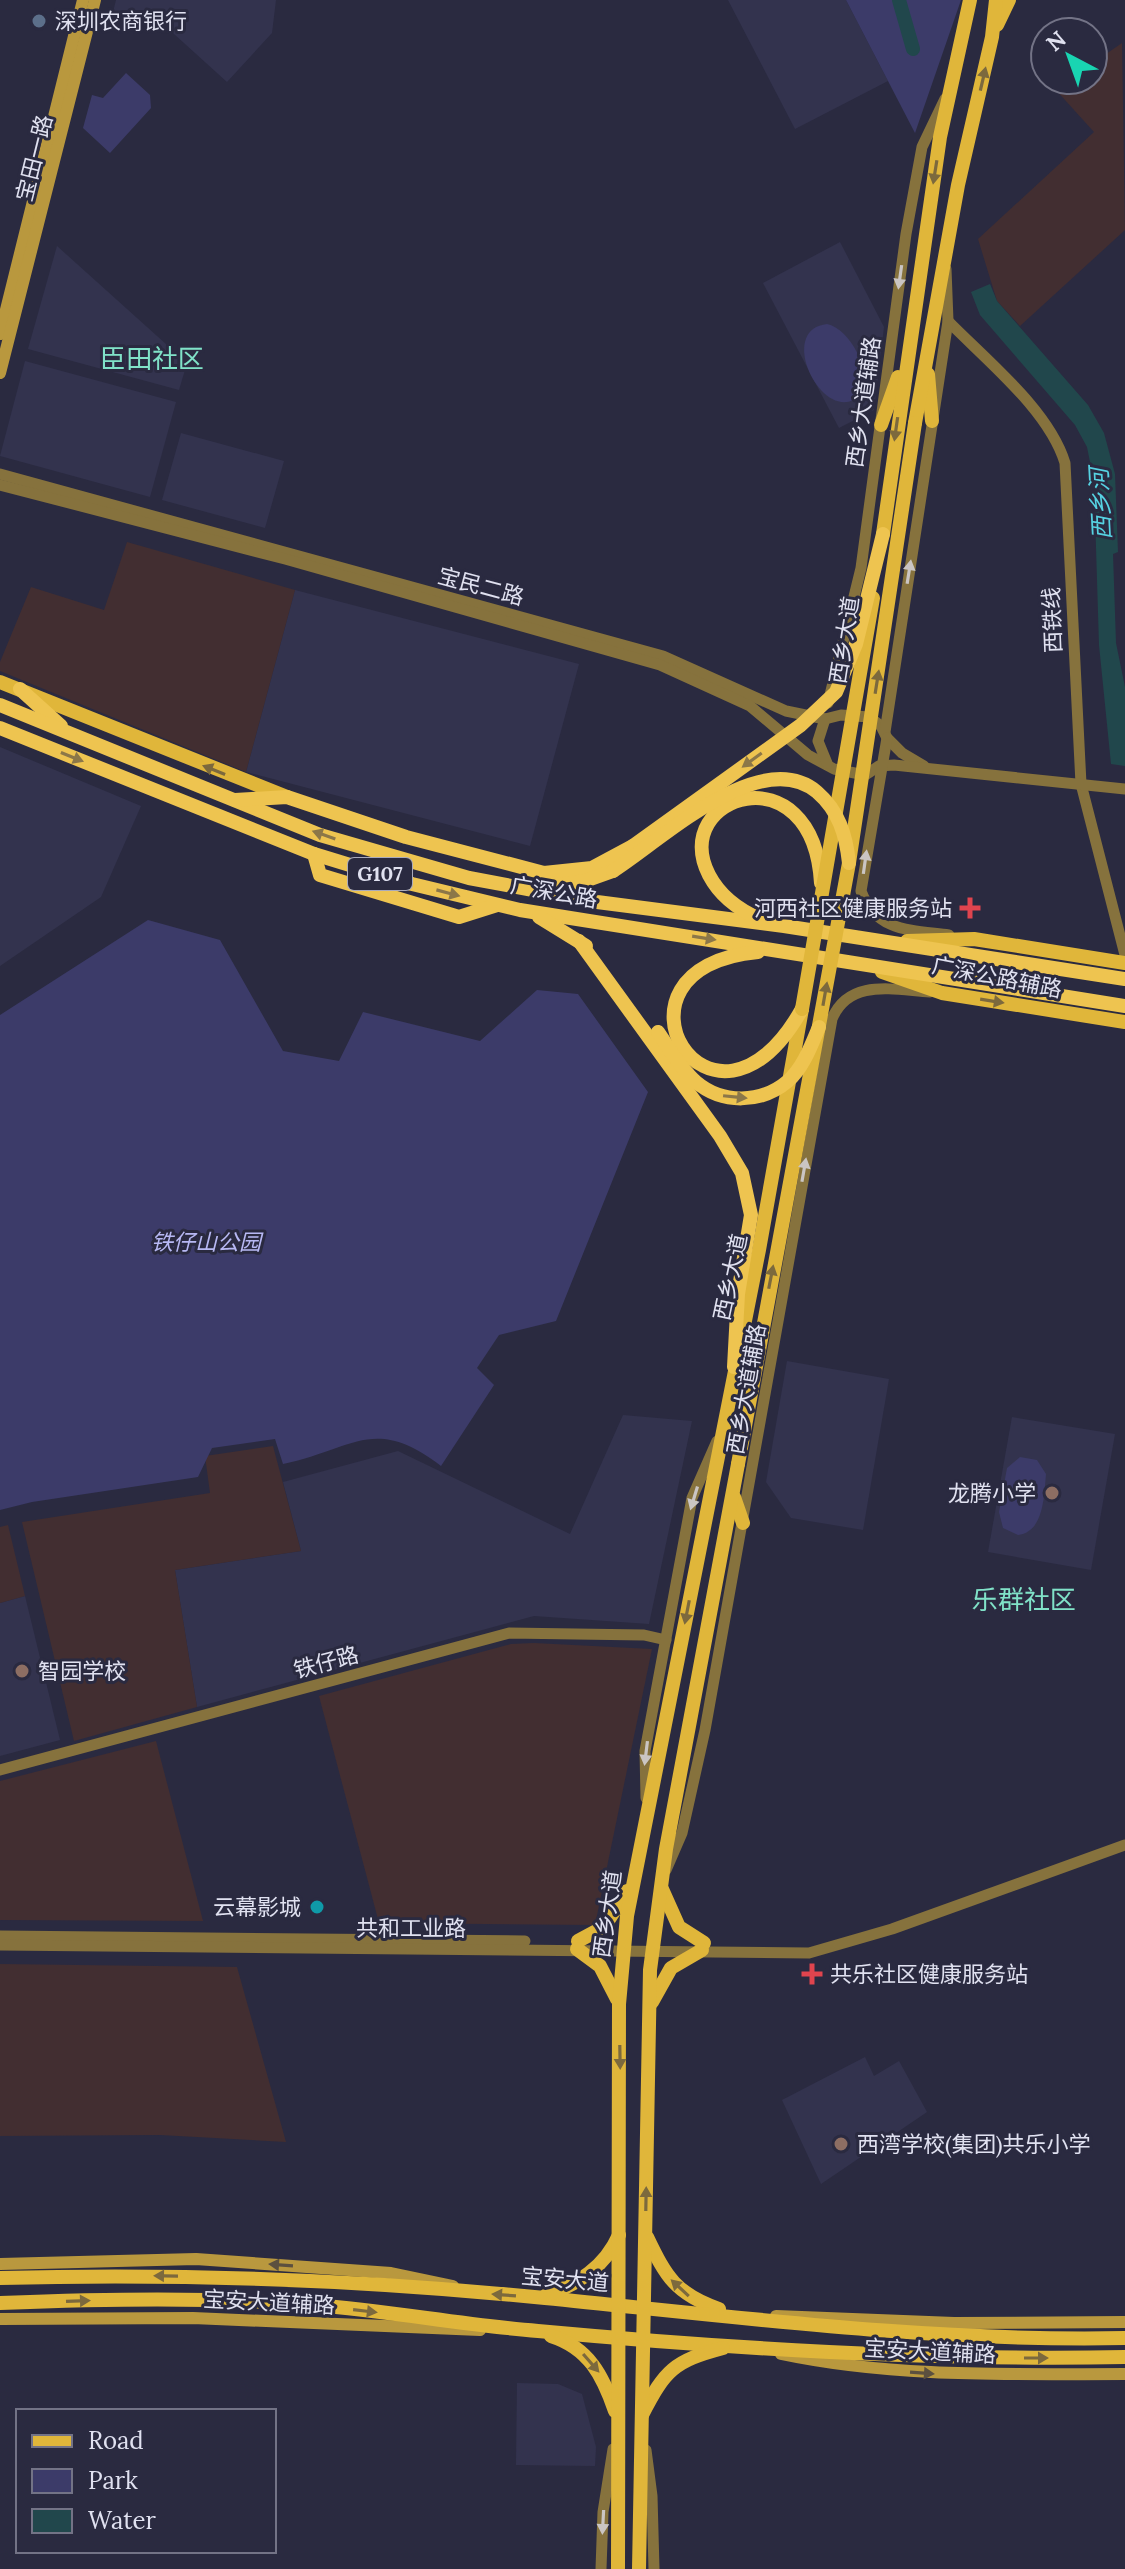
<svg xmlns="http://www.w3.org/2000/svg" width="1125" height="2569" font-family="Lora,'Noto Sans SC',serif">
  <style>
    .built { fill: #33334e }
    .industrial { fill: #422e31 }
    .green { fill: #3c3b69 }
    .water { fill: #21474c }
    .lines { fill: none; stroke-linecap: round; stroke-linejoin: round }
    .river { stroke: #21474c; stroke-width: 14 }
    .tertiary { stroke: #86723d; stroke-width: 11 }
    .secondary { stroke: #b9983e; stroke-width: 12 }
    .primary { stroke: #e0b63a; stroke-width: 14 }
    .trunk { stroke: #eec450; stroke-width: 14 }
    .primary-bridge { stroke: #e0b63a; stroke-width: 14 }
    .trunk-bridge { stroke: #eec450; stroke-width: 14 }
    .oneway { fill: #7c693d }
    .oneway2 { fill: #cac5c3 }
    .oneway3 { fill: #8c7748 }
    .oneway4 { fill: #5c503f }
    .service-dot { fill: #5c6f8a; stroke: #2a2a40; stroke-width: 3 }
    .health-dot { fill: #e0444e; stroke: #2a2a40; stroke-width: 3 }
    .education-dot { fill: #8d6e63; stroke: #2a2a40; stroke-width: 3 }
    .culture-dot { fill: #0f9aa8; stroke: #2a2a40; stroke-width: 3 }
    .labels { text-anchor: middle; stroke-width: 6; stroke-linejoin: round; paint-order: stroke }
    .shield { fill: #2a2a40; stroke: #a9aabb; stroke-width: 2 }
    .shield-label { font-size: 20px; font-weight: bold; fill: #e0e1f0 }
    .poi-label { font-size: 22px; fill: #e0e1f0; stroke: #2a2a40; text-anchor: start }
    .street-label { font-size: 22px; fill: #e0e1f0; stroke: #2a2a40 }
    .park-label { font-size: 22px; font-style: italic; fill: #b7b8f3; stroke: #2a2a40 }
    .water-label { font-size: 24px; font-style: italic; fill: #56d2e2; stroke: #2a2a40 }
    .quarter-label { font-size: 26px; fill: #80e2c8; stroke: #2a2a40 }
  </style>
  <rect width="100%" height="100%" fill="#2a2a40"/>
  <!-- built -->
  <g class="built">
    <path d="M 116,0 L 276,0 L 272,33 L 227,82 L 163,24 L 113,12 Z"/>
    <path d="M 728,0 L 846,0 L 888,81 L 795,129 Z"/>
    <path d="M 840,242 L 884,327 L 874,410 L 839,428 L 763,283 Z"/>
    <path d="M 57,246 L 187,363 L 179,390 L 28,349 Z"/>
    <path d="M 25,361 L 176,402 L 150,497 L 0,456 Z"/>
    <path d="M 181,433 L 284,461 L 265,528 L 162,500 Z"/>
    <path d="M 295,590 L 579,664 L 530,846 L 246,772 Z"/>
    <path d="M 0,747 L 141,806 L 101,897 L 0,966 Z"/>
    <path d="M 787,1361 L 889,1379 L 863,1530 L 791,1518 L 766,1482 Z"/>
    <path d="M 623,1415 L 692,1421 L 649,1624 L 534,1616 L 197,1707 L 175,1570 L 301,1551 L 283,1482 L 398,1451 L 570,1534 Z"/>
    <path d="M 1012,1417 L 1115,1434 L 1091,1570 L 988,1552 Z"/>
    <path d="M 25,1596 L 60,1740 L 0,1756 L 0,1603 Z"/>
    <path d="M 865,2057 L 874,2076 L 899,2061 L 927,2112 L 821,2184 L 782,2100 Z"/>
    <path d="M 517,2383 L 558,2384 L 582,2394 L 596,2447 L 595,2466 L 516,2465 Z"/>
  </g>
  <!-- industrial -->
  <g class="industrial">
    <path d="M 1122,43 L 1125,230 L 1020,326 L 997,301 L 978,239 L 1094,132 L 1055,89 L 1069,80 L 1093,80 L 1093,63 Z"/>
    <path d="M 127,542 L 295,590 L 246,772 L 0,671 L 0,662 L 31,587 L 104,610 Z"/>
    <path d="M 273,1446 L 301,1551 L 175,1570 L 197,1707 L 74,1741 L 22,1522 L 210,1493 L 205,1456 Z"/>
    <path d="M 8,1525 L 25,1596 L 0,1603 L 0,1527 Z"/>
    <path d="M 534,1643 L 652,1649 L 595,1925 L 379,1923 L 319,1696 L 511,1644 Z"/>
    <path d="M 156,1741 L 203,1921 L 0,1920 L 0,1781 Z"/>
    <path d="M 0,1964 L 237,1967 L 286,2142 L 160,2135 L 0,2136 Z"/>
  </g>
  <!-- green -->
  <g class="green">
    <path d="M 846,0 L 961,0 L 915,133 Z"/>
    <path d="M 126,73 L 150,95 L 151,108 L 110,153 L 83,128 L 92,95 L 103,98 Z"/>
    <path d="M 827,324 C 850,329 872,371 862,393 C 827,433 773,330 827,324 Z"/>
    <path d="M 148,920 L 220,940 L 283,1051 L 339,1061 L 363,1012 L 480,1041 L 537,990 L 578,994 L 648,1092 L 556,1321 L 499,1335 L 477,1368 L 494,1385 L 441,1466 C 374,1414 352,1450 283,1464 L 275,1439 L 212,1448 L 198,1477 L 32,1502 L 0,1510 L 0,1015 Z"/>
    <path d="M 1020,1457 L 1037,1460 L 1046,1474 C 1044,1496 1044,1532 1018,1535 L 1003,1528 L 999,1512 L 1007,1468 Z"/>
  </g>
  <!-- water -->
  <path class="water" d="M 990,284 L 997,301 L 1088,405 L 1104,433 L 1115,474 L 1118,552 L 1113,554 L 1116,643 L 1125,687 L 1125,766 L 1111,764 L 1099,645 L 1094,482 L 1087,447 L 1075,425 L 980,315 L 971,292 Z"/>
  <g class="lines">
    <!-- river -->
    <path class="river" d="M 899,0 L 913,49"/>
    <!-- tertiary -->
    <g class="tertiary">
      <path d="M 948,321 C 986,360 1049,410 1065,463 L 1081,784 L 1125,955"/>
      <path d="M 0,474 L 663,656 L 786,711 L 825,719 L 841,715 L 869,717 L 881,726 L 887,738 L 902,753 L 924,766"/>
      <path d="M 0,485 L 285,559 L 660,665 L 750,706 L 808,755 L 834,769 L 865,775 L 879,766 L 894,765 L 1125,789"/>
      <path d="M 828,703 L 861,568 L 906,234 L 922,147 L 945,99"/>
      <path d="M 825,719 L 818,741 L 827,763"/>
      <path d="M 885,732 L 948,321 L 946,269"/>
      <path d="M 887,738 L 861,891 C 876,932 911,930 949,935"/>
      <path d="M 0,1770 L 509,1633 L 644,1635 L 666,1640"/>
      <path d="M 646,1798 L 645,1751 L 692,1498 L 717,1441"/>
      <path d="M 666,1870 L 682,1833 L 705,1730 L 832,1019 C 849,978 894,990 930,992"/>
      <path d="M 0,1936 L 525,1941"/>
      <path d="M 0,1945 L 809,1953 L 892,1929 L 1125,1845"/>
      <path d="M 646,2450 L 652,2496 L 654,2569"/>
      <path d="M 601,2569 L 603,2512 L 613,2449"/>
    </g>
    <!-- secondary -->
    <g class="secondary">
      <path d="M 0,334 L 83,0"/>
      <path d="M 0,373 L 95,0"/>
      <path d="M 0,2264 L 196,2259 L 391,2273 L 453,2286"/>
      <path d="M 776,2316 L 954,2323 L 1125,2322"/>
      <path d="M 0,2319 L 193,2318 L 480,2330"/>
      <path d="M 781,2354 C 895,2378 1009,2374 1125,2374"/>
    </g>
    <!-- primary -->
    <g class="primary">
      <path d="M 997,25 L 1009,0"/>
      <path d="M 928,374 L 932,421"/>
      <path d="M 915,423 L 958,185 L 992,37 L 996,0"/>
      <path d="M 881,425 L 898,377"/>
      <path d="M 883,534 L 940,137 L 970,0"/>
      <path d="M 0,682 L 287,797"/>
      <path d="M 907,941 L 974,939 L 1125,963"/>
      <path d="M 882,972 L 942,993 L 1125,1022"/>
      <path d="M 734,1497 L 743,1523"/>
      <path d="M 662,1889 L 679,1927 L 704,1943"/>
      <path d="M 578,1941 L 604,1927 L 627,1891"/>
      <path d="M 577,1949 L 600,1966 L 617,1999"/>
      <path d="M 652,2002 L 671,1968 L 702,1950"/>
      <path d="M 647,2237 C 666,2277 676,2294 719,2309"/>
      <path d="M 0,2278 C 181,2273 364,2280 545,2298 C 738,2317 931,2342 1125,2338"/>
      <path d="M 545,2296 C 578,2284 605,2267 619,2235"/>
      <path d="M 0,2303 C 105,2299 210,2297 315,2305 C 390,2311 463,2325 538,2331 C 733,2349 929,2361 1125,2357"/>
      <path d="M 551,2336 C 589,2348 603,2376 615,2411"/>
      <path d="M 642,2415 C 665,2370 674,2361 723,2348"/>
      <path d="M 618,2569 L 619,2004 L 627,1916 L 759,1250 L 802,1009"/>
      <path d="M 639,2569 L 650,1970 L 666,1849 L 738,1464"/>
    </g>
    <!-- trunk -->
    <g class="trunk">
      <path d="M 20,689 L 61,726"/>
      <path d="M 0,705 L 320,835 L 469,878 L 597,902 L 784,926 L 1125,979"/>
      <path d="M 0,728 L 314,854 L 412,884 L 520,910 L 1125,1006"/>
      <path d="M 235,800 L 287,797 L 406,837 L 544,873 L 592,868 L 633,846"/>
      <path d="M 314,854 L 320,875 L 459,917 L 497,905"/>
      <path d="M 543,887 L 585,881 L 613,871"/>
      <path d="M 539,917 L 586,946"/>
      <path d="M 760,919 C 739,910 720,896 709,875 C 668,795 813,749 821,883"/>
      <path d="M 579,941 L 720,1136 L 742,1173 L 751,1215 L 738,1294 L 734,1367"/>
      <path d="M 758,952 C 589,967 711,1171 802,1009"/>
    </g>
    <!-- primary-bridge -->
    <g class="primary-bridge">
      <path d="M 802,1009 L 873,598"/>
      <path d="M 738,1464 L 849,863 L 915,423"/>
    </g>
    <!-- trunk-bridge -->
    <g class="trunk-bridge">
      <path d="M 633,846 L 801,725 L 836,692 L 856,644 L 883,534"/>
      <path d="M 613,871 C 663,839 761,745 817,792 C 839,811 846,835 849,863"/>
      <path d="M 658,1032 C 669,1048 680,1068 696,1082 C 722,1104 761,1104 788,1081 C 803,1068 811,1046 819,1027"/>
    </g>
  </g>
  <!-- one-way arrows -->
  <defs><path id="oneway-solid" d="M-6-.8H1V-3.2L6.5 0L1 3.2V.8H-6Z" transform="scale(2)"/></defs>
  <g class="oneway">
    <use href="#oneway-solid" transform="translate(983 79) rotate(-77)"/>
    <use href="#oneway-solid" transform="translate(935 172) rotate(99)"/>
    <use href="#oneway-solid" transform="translate(896 429) rotate(98)"/>
    <use href="#oneway-solid" transform="translate(877 682) rotate(-81)"/>
    <use href="#oneway-solid" transform="translate(214 770) rotate(-158)"/>
    <use href="#oneway-solid" transform="translate(825 994) rotate(-80)"/>
    <use href="#oneway-solid" transform="translate(992 1001) rotate(9)"/>
    <use href="#oneway-solid" transform="translate(771 1277) rotate(-79)"/>
    <use href="#oneway-solid" transform="translate(687 1612) rotate(101)"/>
    <use href="#oneway-solid" transform="translate(620 2057) rotate(89)"/>
    <use href="#oneway-solid" transform="translate(646 2199) rotate(-89)"/>
    <use href="#oneway-solid" transform="translate(166 2276) rotate(-179)"/>
    <use href="#oneway-solid" transform="translate(680 2288) rotate(-137)"/>
    <use href="#oneway-solid" transform="translate(504 2295) rotate(-176)"/>
    <use href="#oneway-solid" transform="translate(78 2301) rotate(-2)"/>
    <use href="#oneway-solid" transform="translate(365 2311) rotate(7)"/>
    <use href="#oneway-solid" transform="translate(1036 2358)"/>
    <use href="#oneway-solid" transform="translate(591 2363) rotate(49)"/>
  </g>
  <g class="oneway2">
    <use href="#oneway-solid" transform="translate(900 277) rotate(98)"/>
    <use href="#oneway-solid" transform="translate(909 572) rotate(-81)"/>
    <use href="#oneway-solid" transform="translate(865 862) rotate(-82)"/>
    <use href="#oneway-solid" transform="translate(804 1170) rotate(-80)"/>
    <use href="#oneway-solid" transform="translate(694 1498) rotate(107)"/>
    <use href="#oneway-solid" transform="translate(646 1753) rotate(97)"/>
    <use href="#oneway-solid" transform="translate(603 2522) rotate(93)"/>
  </g>
  <g class="oneway3">
    <use href="#oneway-solid" transform="translate(72 757) rotate(22)"/>
    <use href="#oneway-solid" transform="translate(752 760) rotate(144)"/>
    <use href="#oneway-solid" transform="translate(324 835) rotate(-161)"/>
    <use href="#oneway-solid" transform="translate(448 893) rotate(15)"/>
    <use href="#oneway-solid" transform="translate(704 938) rotate(9)"/>
    <use href="#oneway-solid" transform="translate(735 1097) rotate(6)"/>
  </g>
  <g class="oneway4">
    <use href="#oneway-solid" transform="translate(281 2265) rotate(-176)"/>
    <use href="#oneway-solid" transform="translate(922 2373) rotate(4)"/>
  </g>
  <!-- markers -->
  <circle class="service-dot" cx="39" cy="21" r="8"/>
  <g class="health-dot">
    <path d="M966 896h8v8h8v8h-8v8h-8v-8h-8v-8h8z"/>
    <path d="M808 1962h8v8h8v8h-8v8h-8v-8h-8v-8h8z"/>
  </g>
  <g class="education-dot">
    <circle cx="1052" cy="1493" r="8"/>
    <circle cx="22" cy="1671" r="8"/>
    <circle cx="841" cy="2144" r="8"/>
  </g>
  <circle class="culture-dot" cx="317" cy="1907" r="8"/>
  <g class="labels">
    <!-- shield labels -->
    <rect class="shield" x="348" y="858" width="64" height="32" rx="6"/>
    <g class="shield-label">
      <text x="380" y="881">G107</text>
    </g>
    <!-- poi labels -->
    <g class="poi-label">
      <text x="55" y="29">深圳农商银行</text>
      <text x="952" y="916" text-anchor="end">河西社区健康服务站</text>
      <text x="1036" y="1501" text-anchor="end">龙腾小学</text>
      <text x="38" y="1679">智园学校</text>
      <text x="301" y="1915" text-anchor="end">云幕影城</text>
      <text x="830" y="1982">共乐社区健康服务站</text>
      <text x="857" y="2152">西湾学校(集团)共乐小学</text>
    </g>
    <!-- street labels -->
    <g class="street-label">
      <text transform="translate(34 158) rotate(-76)" y="8">宝田一路</text>
      <text transform="translate(863 402) rotate(-82)" y="8">西乡大道辅路</text>
      <text transform="translate(481 586) rotate(15)" y="8">宝民二路</text>
      <text transform="translate(1052 620) rotate(-92)" y="8">西铁线</text>
      <text transform="translate(844 640) rotate(-81)" y="8">西乡大道</text>
      <text transform="translate(554 892) rotate(10)" y="8">广深公路</text>
      <text transform="translate(997 977) rotate(11)" y="8">广深公路辅路</text>
      <text transform="translate(730 1277) rotate(-78)" y="8">西乡大道</text>
      <text transform="translate(746 1389) rotate(-80)" y="8">西乡大道辅路</text>
      <text transform="translate(326 1662) rotate(-15)" y="8">铁仔路</text>
      <text transform="translate(607 1914) rotate(-82)" y="8">西乡大道</text>
      <text x="411" y="1936">共和工业路</text>
      <text transform="translate(565 2279) rotate(5)" y="8">宝安大道</text>
      <text transform="translate(269 2302) rotate(3)" y="8">宝安大道辅路</text>
      <text transform="translate(930 2351) rotate(3)" y="8">宝安大道辅路</text>
    </g>
    <!-- park labels -->
    <g class="park-label">
      <text x="206" y="1250">铁仔山公园</text>
    </g>
    <!-- water labels -->
    <g class="water-label">
      <text transform="translate(1101 504) rotate(-93)" y="8">西乡河</text>
    </g>
    <!-- quarter labels -->
    <g class="quarter-label">
      <text x="152" y="368">臣田社区</text>
      <text x="1024" y="1609">乐群社区</text>
    </g>
  </g>
  <!-- legend -->
  <rect x="16" y="2409" width="260" height="144" fill="#2a2a40" stroke="#737386" stroke-width="2"/>
  <rect x="32" y="2435" width="40" height="12" fill="#e0b63a" stroke="#737386" stroke-width="2"/>
  <text x="88" y="2449" font-size="24" fill="#e0e1f0">Road</text>
  <rect x="32" y="2469" width="40" height="24" fill="#3c3b69" stroke="#737386" stroke-width="2"/>
  <text x="88" y="2489" font-size="24" fill="#e0e1f0">Park</text>
  <rect x="32" y="2509" width="40" height="24" fill="#21474c" stroke="#737386" stroke-width="2"/>
  <text x="88" y="2529" font-size="24" fill="#e0e1f0">Water</text>
  <!-- north arrow -->
  <g transform="translate(1069 56) rotate(319)"><circle r="38" fill="#2a2a40" stroke="#737386" stroke-width="2"/>
  <path d="M0-6L14 30L0 20L-14 30Z" fill="#19d5b2"/>
  <text y="-12" font-size="22" font-weight="bold" text-anchor="middle" fill="#e0e1f0">N</text>
  </g>
</svg>
